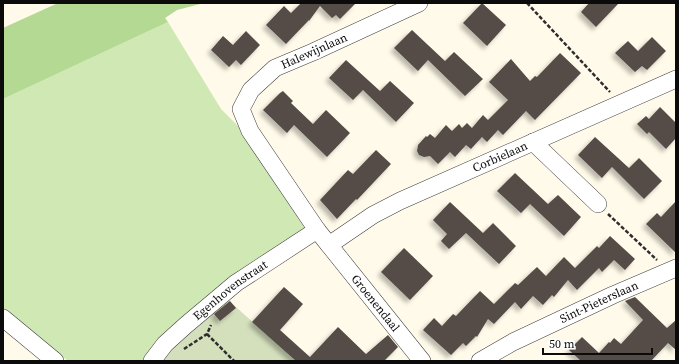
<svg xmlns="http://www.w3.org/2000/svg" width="679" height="364" font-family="'Source Serif 4',serif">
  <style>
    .green { fill: #cfe8b4 }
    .forest { fill: #b3d993 }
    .cemetery { fill: #d4dfbc }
    .building { fill: #544c47; filter: url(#shadow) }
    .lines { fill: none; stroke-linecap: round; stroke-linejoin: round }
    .minor-casing { stroke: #3e3e3e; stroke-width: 18 }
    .path { stroke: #2d2d2d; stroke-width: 2.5; stroke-dasharray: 4 2; stroke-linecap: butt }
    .minor { stroke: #fff; stroke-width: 17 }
    .labels { text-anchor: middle; stroke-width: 4; stroke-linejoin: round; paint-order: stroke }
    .street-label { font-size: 12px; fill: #0b0b0b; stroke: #fff }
  </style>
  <defs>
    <filter id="shadow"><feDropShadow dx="-3.5" dy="3.5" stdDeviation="2" flood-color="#0004"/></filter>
  </defs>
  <rect width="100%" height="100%" fill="#fffae9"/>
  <!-- green -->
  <path class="green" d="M 168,22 L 221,109 L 246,134 L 305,229 L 181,319 L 159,338 L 142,361 L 68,361 L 3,308 L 3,99 Z"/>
  <!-- forest -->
  <path class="forest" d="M 58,3 L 204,3 L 177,10 L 165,18 L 168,22 L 3,99 L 3,28 Z"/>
  <!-- cemetery -->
  <path class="cemetery" d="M 228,300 L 296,361 L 161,361 L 170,349 Z"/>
  <!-- building -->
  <g class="building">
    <path d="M 301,3 L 356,3 L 340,19 L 336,15 L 332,18 L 320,6 L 309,21 L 309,20 L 286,44 L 266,25 L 284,6 L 291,13 Z"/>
    <path d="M 482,3 L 506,25 L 487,46 L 463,23 Z"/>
    <path d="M 589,3 L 619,3 L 596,27 L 581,12 Z"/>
    <path d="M 412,30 L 445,61 L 454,52 L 483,79 L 465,96 L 428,60 L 418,71 L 394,48 Z"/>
    <path d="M 246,31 L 260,45 L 241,65 L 236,60 L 229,67 L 211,50 L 223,36 L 233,45 Z"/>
    <path d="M 652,37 L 666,51 L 647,70 L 642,66 L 635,72 L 615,53 L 628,41 L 638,51 Z"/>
    <path d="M 560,53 L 581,73 L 535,120 L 526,111 L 503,135 L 498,130 L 487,142 L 482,137 L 471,149 L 466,145 L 455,157 L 450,152 L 438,164 L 430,156 L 424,157 L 419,155 L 417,151 L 418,145 L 426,136 L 427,137 L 430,134 L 435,138 L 446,125 L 452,131 L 459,124 L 462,128 L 467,123 L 472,128 L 483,115 L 488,120 L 508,100 L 489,82 L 511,59 L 530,81 L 535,76 L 537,77 Z"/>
    <path d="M 346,60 L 380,91 L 390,81 L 414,103 L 396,122 L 363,90 L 353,100 L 329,78 Z"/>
    <path d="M 283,91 L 293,101 L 291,103 L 313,124 L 326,110 L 350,133 L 327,157 L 294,125 L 287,133 L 263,110 L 280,93 Z"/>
    <path d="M 660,107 L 676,123 L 676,138 L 666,149 L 649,132 L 647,134 L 637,124 L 646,116 L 649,119 Z"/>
    <path d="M 595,137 L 629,168 L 639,158 L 662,181 L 644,199 L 612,167 L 602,178 L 578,155 Z"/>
    <path d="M 376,150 L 391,164 L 357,200 L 356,199 L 337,219 L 320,200 L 348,170 L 353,174 Z"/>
    <path d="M 515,173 L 548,204 L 558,195 L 581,217 L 564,236 L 530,204 L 521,213 L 497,191 Z"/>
    <path d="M 676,201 L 676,253 L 646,224 L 657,213 L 661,217 Z"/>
    <path d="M 450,202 L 483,233 L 493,223 L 516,246 L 499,264 L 466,233 L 449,249 L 441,241 L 447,234 L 433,220 Z"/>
    <path d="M 610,236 L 635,259 L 625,270 L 614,260 L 602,272 L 599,268 L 577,290 L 568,280 L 554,297 L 552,295 L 543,305 L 533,296 L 521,309 L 515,302 L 494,324 L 488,319 L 477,337 L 476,336 L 466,346 L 463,343 L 451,355 L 423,330 L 434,318 L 442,326 L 453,314 L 456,316 L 480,291 L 494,304 L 515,283 L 518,285 L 537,267 L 546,276 L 564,257 L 575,268 L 597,246 L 599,248 Z"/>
    <path d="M 404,248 L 433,276 L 410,300 L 381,272 Z"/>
    <path d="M 284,287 L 303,304 L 280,330 L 310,357 L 338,327 L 366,354 L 388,335 L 398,347 L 384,361 L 296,361 L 252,322 Z"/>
    <path d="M 635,297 L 667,328 L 676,320 L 676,350 L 668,343 L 651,361 L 581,361 L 569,350 L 582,337 L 599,353 L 609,342 L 610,343 L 614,338 L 621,344 L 643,320 L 625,301 Z"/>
    <path d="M 230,301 L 236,308 L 220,321 L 214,314 Z"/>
  </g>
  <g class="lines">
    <!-- minor casing -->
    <g class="minor-casing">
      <g id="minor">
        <path id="s1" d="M 419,3 L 313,52 L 275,68 L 251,90 L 241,109 L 250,131 L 317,230 L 422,361"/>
        <path d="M 533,142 L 598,204"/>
        <path id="s2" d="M 329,245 L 373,215 L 400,201 L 676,79"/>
        <path d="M 3,318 L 55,361"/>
        <path id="s3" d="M 152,361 L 165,344 L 186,325 L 236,283 L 317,230"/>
        <path id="s4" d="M 480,361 L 513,342 L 613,295 L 676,268"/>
      </g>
    </g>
    <!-- path -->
    <g class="path">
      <path d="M 527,3 L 610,92"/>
      <path d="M 608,214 L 657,260"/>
      <path d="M 207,334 L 234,361"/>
      <path d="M 184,349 L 207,334 L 211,325"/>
    </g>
    <!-- minor -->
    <use href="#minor" class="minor"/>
  </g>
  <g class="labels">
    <!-- street labels -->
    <g class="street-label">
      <text transform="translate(314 51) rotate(-24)" y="4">Halewijnlaan</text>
      <text dy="4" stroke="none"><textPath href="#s2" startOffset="193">Corbielaan</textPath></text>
      <text dy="4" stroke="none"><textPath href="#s3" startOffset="106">Egenhovenstraat</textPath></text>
      <text dy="4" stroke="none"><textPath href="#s4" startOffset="133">Sint-Pieterslaan</textPath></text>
      <text dy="4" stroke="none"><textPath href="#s1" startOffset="449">Groenendaal</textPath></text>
    </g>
  </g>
  <!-- border -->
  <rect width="679" height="364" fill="none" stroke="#0b0b0b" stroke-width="8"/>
  <!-- scale -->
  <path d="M543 348v6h109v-6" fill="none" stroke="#0b0b0b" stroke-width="2"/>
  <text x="549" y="348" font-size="12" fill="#0b0b0b" stroke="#ffffff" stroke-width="3" paint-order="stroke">50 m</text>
</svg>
